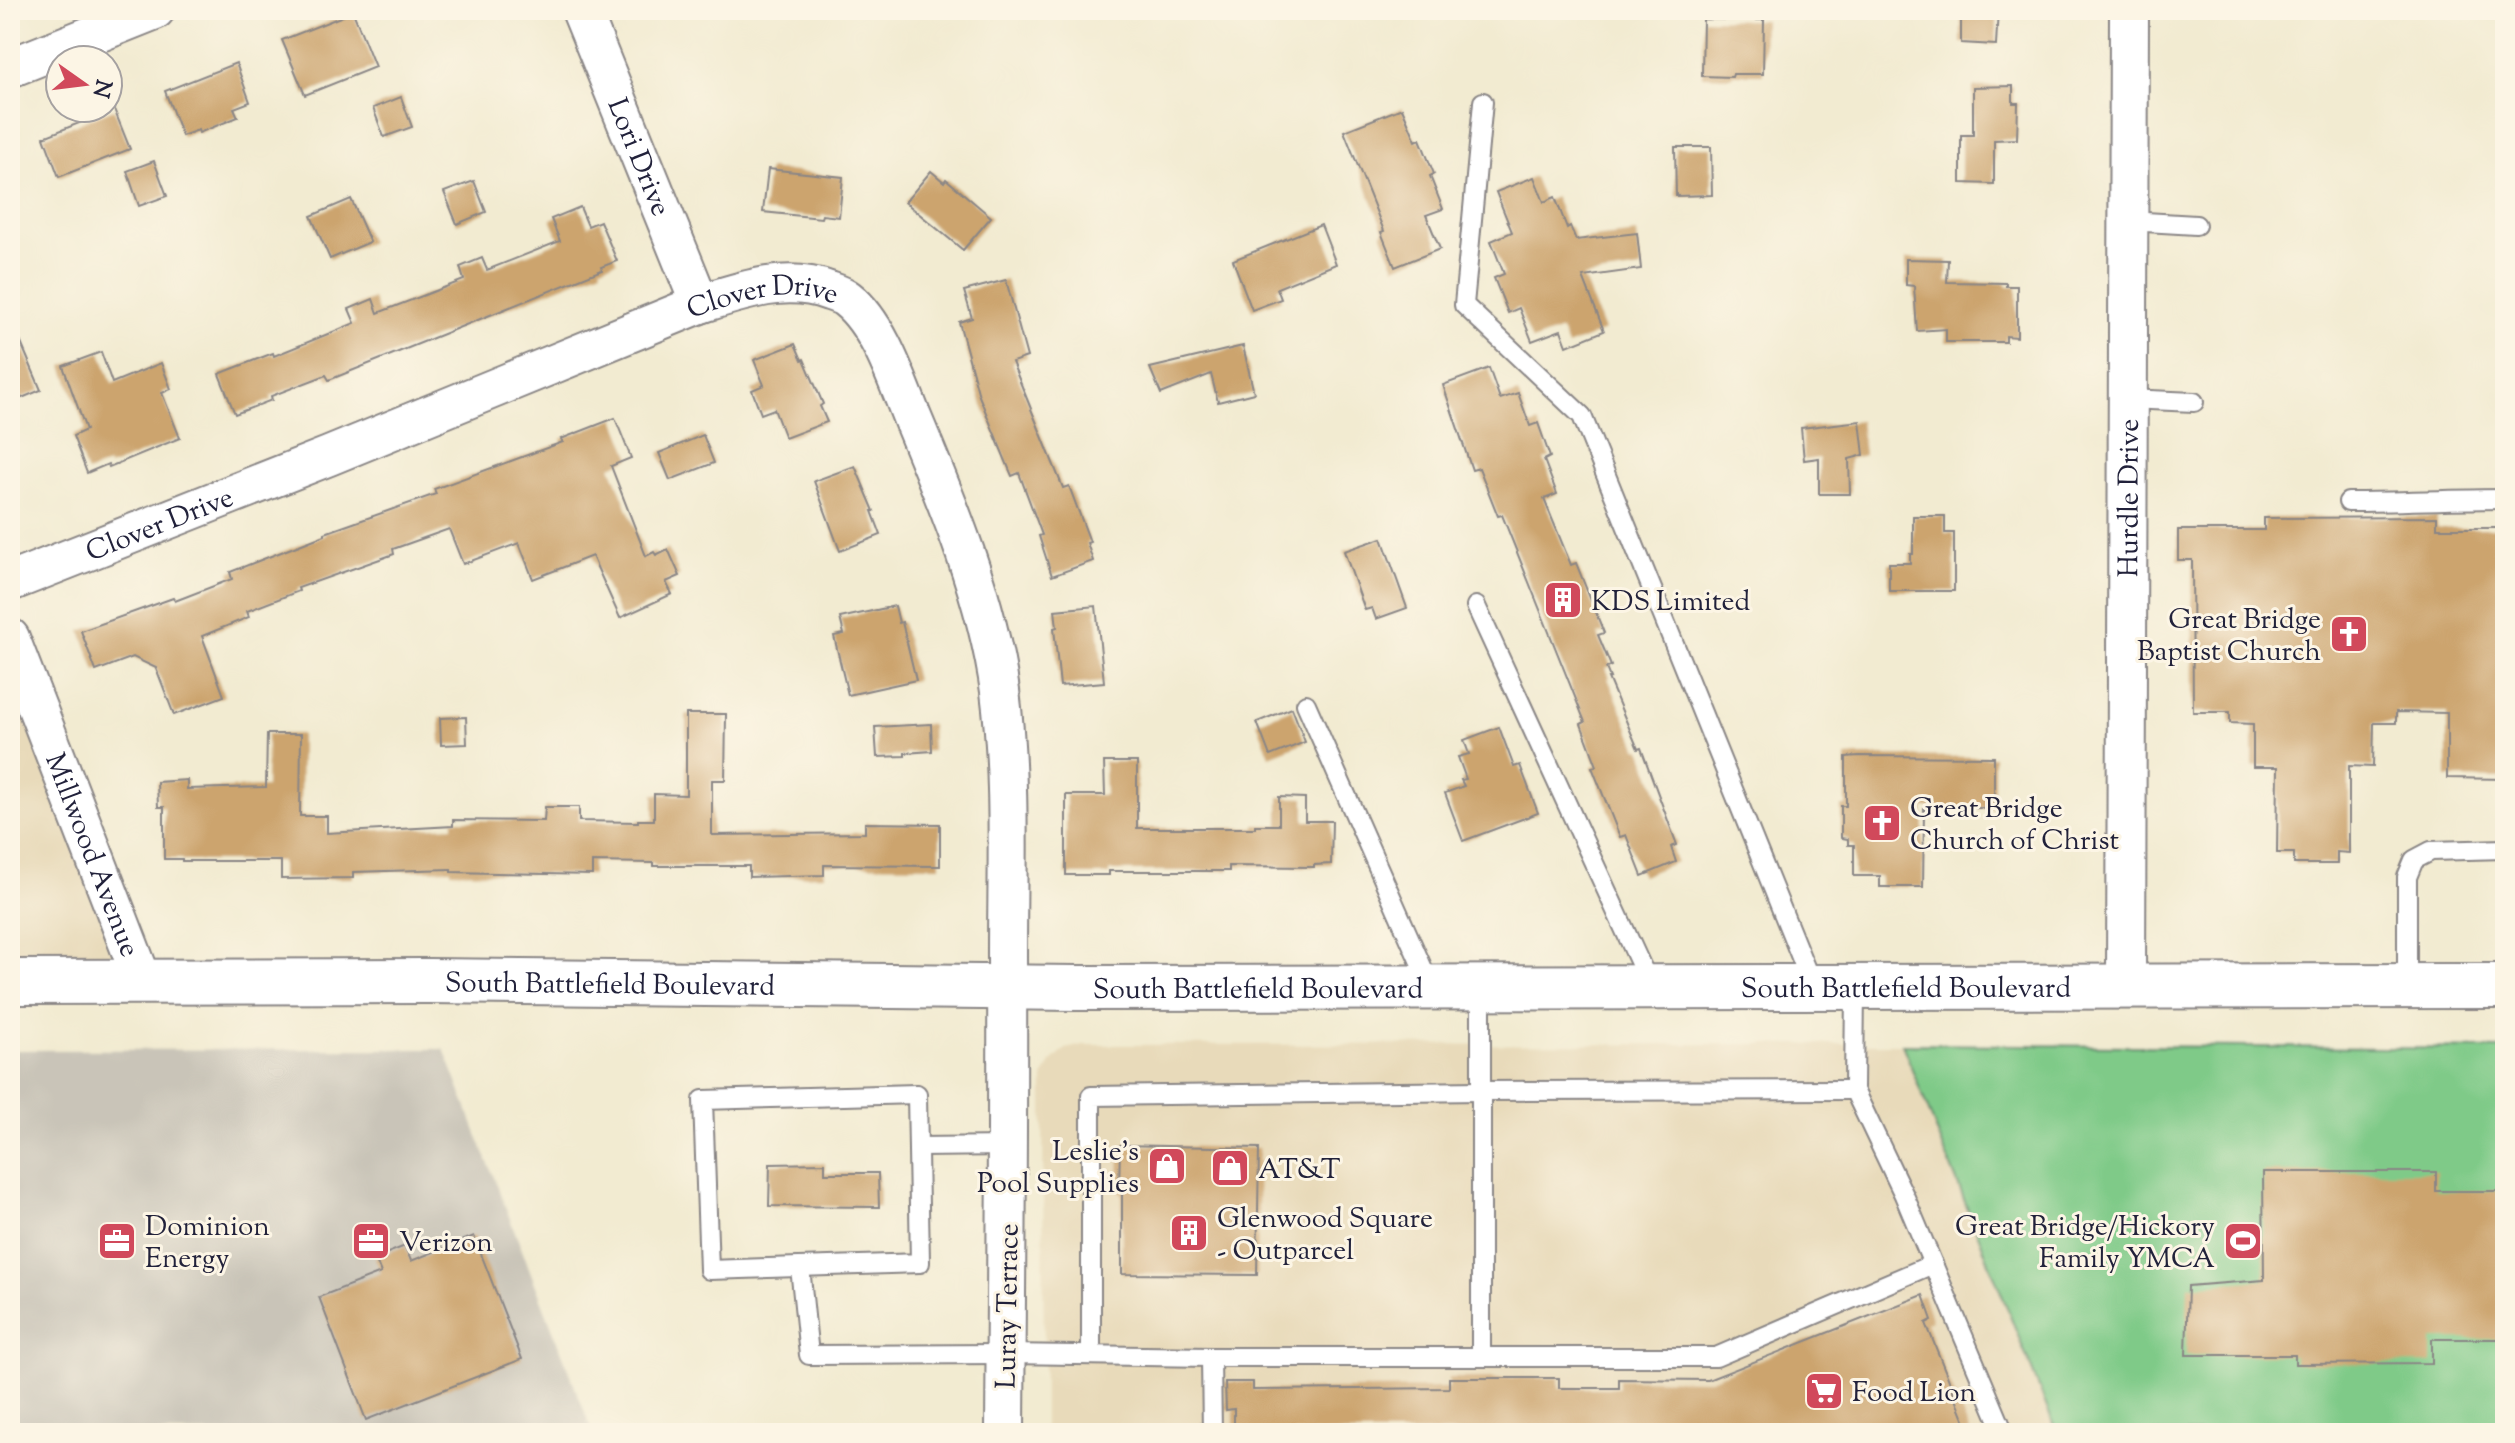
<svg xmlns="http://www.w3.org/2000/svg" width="2515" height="1443" font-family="'Sorts Mill Goudy',serif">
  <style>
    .built { fill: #e8daba }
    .industrial { fill: #c9c4b8 }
    .green { fill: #7fca88; stroke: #507662; stroke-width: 2 }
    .building { fill: #cca46e }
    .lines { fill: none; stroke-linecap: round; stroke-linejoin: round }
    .lane-casing { stroke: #8a8686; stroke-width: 22 }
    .street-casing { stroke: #8a8686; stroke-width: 42 }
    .primary-casing { stroke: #8a8686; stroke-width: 48 }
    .lane { stroke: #fff; stroke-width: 18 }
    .street { stroke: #fff; stroke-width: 38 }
    .primary { stroke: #fff; stroke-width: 44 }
    .labels { text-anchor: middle; stroke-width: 6; stroke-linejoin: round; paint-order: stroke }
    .street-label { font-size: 28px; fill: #22223b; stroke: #fcf5e5 }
    .poi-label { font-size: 28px; fill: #22223b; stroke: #fcf5e5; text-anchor: start }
  </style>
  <rect width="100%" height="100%" fill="#fcf5e5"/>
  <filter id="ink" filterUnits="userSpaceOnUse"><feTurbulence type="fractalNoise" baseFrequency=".0125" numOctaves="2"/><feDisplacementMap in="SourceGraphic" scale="16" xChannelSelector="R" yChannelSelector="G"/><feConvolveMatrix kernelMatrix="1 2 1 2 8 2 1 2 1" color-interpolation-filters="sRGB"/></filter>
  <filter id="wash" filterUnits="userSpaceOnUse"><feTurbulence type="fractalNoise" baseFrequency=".006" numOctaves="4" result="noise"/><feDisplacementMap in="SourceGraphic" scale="32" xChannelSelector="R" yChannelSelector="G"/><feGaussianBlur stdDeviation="1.8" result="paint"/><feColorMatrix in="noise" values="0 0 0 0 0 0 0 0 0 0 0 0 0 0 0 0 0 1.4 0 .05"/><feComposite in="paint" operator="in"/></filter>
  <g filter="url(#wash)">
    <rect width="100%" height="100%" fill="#f2ebd1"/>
    <!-- built -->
    <g class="built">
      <path d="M 10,638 L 143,982 L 10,982 Z"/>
      <path d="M 1902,1044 L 2057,1433 L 1044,1433 L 1043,1078 L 1051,1063 L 1066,1049 L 1083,1045 Z"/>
    </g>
    <!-- industrial -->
    <path class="industrial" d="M 444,1049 L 593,1433 L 10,1433 L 10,1050 Z"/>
    <!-- green -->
    <path class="green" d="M 1902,1044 L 2505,1049 L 2505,1433 L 2057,1433 Z"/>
    <g id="blocks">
      <!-- building -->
      <g class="building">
        <path d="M 1961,10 L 1998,10 L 1996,45 L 1961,43 Z"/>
        <path d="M 353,12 L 375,67 L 305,95 L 282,40 Z"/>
        <path d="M 1703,19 L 1764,20 L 1763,74 L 1733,74 L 1732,77 L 1702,76 Z"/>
        <path d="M 236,63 L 250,102 L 234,108 L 238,117 L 199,133 L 198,130 L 182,136 L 165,91 Z"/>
        <path d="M 2013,86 L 2013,103 L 2018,103 L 2017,139 L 1994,140 L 1994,184 L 1961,183 L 1961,135 L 1973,135 L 1973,87 Z"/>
        <path d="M 401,97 L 412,127 L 384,137 L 373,108 Z"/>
        <path d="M 1402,108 L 1416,141 L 1420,139 L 1434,174 L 1430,176 L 1443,209 L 1426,215 L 1440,249 L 1395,267 L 1381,232 L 1384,231 L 1344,131 Z"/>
        <path d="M 114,109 L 130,149 L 59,177 L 44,137 Z"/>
        <path d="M 1675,147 L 1711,147 L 1712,195 L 1676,196 Z"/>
        <path d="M 154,161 L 167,196 L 139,206 L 127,171 Z"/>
        <path d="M 768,169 L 843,177 L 839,217 L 822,215 L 821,218 L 763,212 Z"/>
        <path d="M 931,171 L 944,182 L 946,179 L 991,217 L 963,250 L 905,202 Z"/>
        <path d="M 1534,177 L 1544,202 L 1555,197 L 1567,228 L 1570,226 L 1576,240 L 1637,233 L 1641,269 L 1583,277 L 1604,331 L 1567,346 L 1561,330 L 1532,341 L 1519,308 L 1508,313 L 1494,278 L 1504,274 L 1491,241 L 1512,232 L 1496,192 Z"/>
        <path d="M 474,181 L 486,212 L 457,224 L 444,192 Z"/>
        <path d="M 351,199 L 370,242 L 330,259 L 311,216 Z"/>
        <path d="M 580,207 L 588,226 L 600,221 L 617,261 L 601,267 L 602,270 L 329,380 L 326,375 L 271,396 L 272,400 L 235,414 L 219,374 L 273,353 L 274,356 L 355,323 L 349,309 L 373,299 L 378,313 L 464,280 L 460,267 L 482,258 L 487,270 L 560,241 L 551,219 Z"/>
        <path d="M 1321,225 L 1336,264 L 1277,288 L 1281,299 L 1252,310 L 1233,260 Z"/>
        <path d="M 1906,259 L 1948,260 L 1947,282 L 2006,283 L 2006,286 L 2017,286 L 2017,337 L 2006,336 L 2006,342 L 1946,342 L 1946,329 L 1917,331 L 1914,286 L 1906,285 Z"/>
        <path d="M 1006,280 L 1027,357 L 1012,362 L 1063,488 L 1069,486 L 1090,542 L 1087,543 L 1093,561 L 1052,576 L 1039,536 L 1042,535 L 1019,473 L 1012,476 L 979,396 L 959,322 L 972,318 L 964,291 Z"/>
        <path d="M 10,317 L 41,390 L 10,403 Z"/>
        <path d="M 795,344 L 802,360 L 804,359 L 823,404 L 820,406 L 827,422 L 785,438 L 774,409 L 761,414 L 752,390 L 764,385 L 754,360 Z"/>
        <path d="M 1243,346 L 1254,393 L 1218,402 L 1211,374 L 1161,394 L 1150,368 Z"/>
        <path d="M 101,352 L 112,383 L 161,363 L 171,389 L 162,393 L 180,438 L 109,467 L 108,464 L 87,473 L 73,436 L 86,430 L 63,366 Z"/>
        <path d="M 1489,368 L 1500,399 L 1518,393 L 1530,426 L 1538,423 L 1550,457 L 1544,460 L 1557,494 L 1544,499 L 1571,565 L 1576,563 L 1604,633 L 1598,635 L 1611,666 L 1606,668 L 1610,678 L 1608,678 L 1638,749 L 1641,748 L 1677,845 L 1671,847 L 1676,862 L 1642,876 L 1626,835 L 1620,837 L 1592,767 L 1597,766 L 1581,724 L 1585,722 L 1502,515 L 1498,516 L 1479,468 L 1472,470 L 1443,385 Z"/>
        <path d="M 615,418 L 631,458 L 611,466 L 646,556 L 654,552 L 656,555 L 668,549 L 680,576 L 666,582 L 672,594 L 620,618 L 592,556 L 533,579 L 519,543 L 463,564 L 449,529 L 393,549 L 394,554 L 298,588 L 299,591 L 247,611 L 249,617 L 202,636 L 224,696 L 174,715 L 156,668 L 133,657 L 96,671 L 81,631 L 173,598 L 175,601 L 232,579 L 230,572 L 325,535 L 325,533 L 436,494 L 434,489 L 563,442 L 561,439 Z"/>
        <path d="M 1860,421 L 1864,455 L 1849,459 L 1850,494 L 1819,494 L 1819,458 L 1804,460 L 1801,428 Z"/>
        <path d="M 703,435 L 714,463 L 670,480 L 659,453 Z"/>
        <path d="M 855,466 L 874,511 L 872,511 L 881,535 L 840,551 L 814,481 Z"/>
        <path d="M 1913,516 L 1945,516 L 1945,533 L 1954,533 L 1954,591 L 1889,591 L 1889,563 L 1910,563 L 1910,554 L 1913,554 Z"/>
        <path d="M 2437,517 L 2437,528 L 2505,528 L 2505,779 L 2447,778 L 2447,713 L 2396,712 L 2396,723 L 2374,723 L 2373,767 L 2349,766 L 2349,853 L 2337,852 L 2337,864 L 2294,864 L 2294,853 L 2277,853 L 2278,767 L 2253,767 L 2253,724 L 2230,723 L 2230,712 L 2193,712 L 2192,560 L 2178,560 L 2178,530 L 2264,530 L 2264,518 Z"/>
        <path d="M 1382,538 L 1407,608 L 1376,619 L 1372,608 L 1365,610 L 1344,551 Z"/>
        <path d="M 895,606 L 899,623 L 902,622 L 916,680 L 848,695 L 834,636 L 844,634 L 840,618 Z"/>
        <path d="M 1096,606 L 1104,682 L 1060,686 L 1054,628 L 1057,627 L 1055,610 Z"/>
        <path d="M 1292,708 L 1305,742 L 1270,756 L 1257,722 Z"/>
        <path d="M 686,714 L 726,714 L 725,780 L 712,780 L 712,835 L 865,833 L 865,823 L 940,824 L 940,866 L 824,865 L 824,875 L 749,877 L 749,866 L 654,866 L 654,863 L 592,862 L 592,875 L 451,872 L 451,869 L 353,872 L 353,878 L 281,879 L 281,861 L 182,861 L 182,859 L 164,859 L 164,807 L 158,807 L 157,782 L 187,780 L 187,789 L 266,787 L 267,734 L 301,734 L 300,816 L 327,816 L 327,833 L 453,826 L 453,820 L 544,821 L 545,807 L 579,807 L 579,821 L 638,822 L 638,820 L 654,820 L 654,794 L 686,795 Z"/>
        <path d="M 466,717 L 467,744 L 441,745 L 440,718 Z"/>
        <path d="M 931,724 L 932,751 L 905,753 L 905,756 L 877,757 L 875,727 Z"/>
        <path d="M 1499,727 L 1514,767 L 1520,765 L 1538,813 L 1463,841 L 1445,793 L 1464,786 L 1461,780 L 1466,779 L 1458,757 L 1469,754 L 1464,740 Z"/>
        <path d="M 1859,756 L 1994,757 L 1994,808 L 1924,808 L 1923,887 L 1880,887 L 1880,876 L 1854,876 L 1854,845 L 1848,845 L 1848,839 L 1841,838 L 1841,806 L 1846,806 L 1846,757 Z"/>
        <path d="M 1104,762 L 1137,762 L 1137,828 L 1255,828 L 1255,825 L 1279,825 L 1279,797 L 1305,798 L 1305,821 L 1332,821 L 1331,864 L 1314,865 L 1314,867 L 1229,866 L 1229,871 L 1109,871 L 1109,875 L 1066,875 L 1066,795 L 1105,795 Z"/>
        <path d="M 1120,1145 L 1259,1148 L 1257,1275 L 1122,1274 L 1122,1192 L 1119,1192 Z"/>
        <path d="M 825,1163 L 825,1173 L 878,1173 L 879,1207 L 769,1206 L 770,1164 Z"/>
        <path d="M 2263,1172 L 2436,1172 L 2436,1191 L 2505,1191 L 2505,1339 L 2432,1339 L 2432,1363 L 2295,1364 L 2295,1355 L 2186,1355 L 2188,1286 L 2264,1280 Z"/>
        <path d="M 474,1236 L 522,1359 L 366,1420 L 319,1297 L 381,1273 L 375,1258 L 405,1246 L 411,1261 Z"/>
        <path d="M 1923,1295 L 1932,1320 L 1926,1323 L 1970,1433 L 1234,1433 L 1234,1409 L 1226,1410 L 1225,1382 L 1253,1382 L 1253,1390 L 1449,1388 L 1449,1378 L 1559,1378 L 1559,1388 L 1619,1388 L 1619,1379 L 1708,1380 Z"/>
      </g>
    </g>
  </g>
  <g filter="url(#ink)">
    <use href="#blocks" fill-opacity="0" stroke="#8a8686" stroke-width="2"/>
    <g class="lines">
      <!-- lane casing -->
      <g class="lane-casing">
        <g id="lane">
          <path d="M 1483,102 L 1464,305 L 1582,416 L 1813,987"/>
          <path d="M 2128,221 L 2196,225"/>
          <path d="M 2128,399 L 2194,402"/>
          <path d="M 2348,502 C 2400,502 2452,499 2505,499"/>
          <path d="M 1476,606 L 1650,985"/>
          <path d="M 1306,704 L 1431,987"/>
          <path d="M 2407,986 L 2407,877 L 2414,860 L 2431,851 L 2505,849"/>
          <path d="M 1481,987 L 1481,1357"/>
          <path d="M 1855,987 L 1854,1090 L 1904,1195 L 2004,1433"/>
          <path d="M 917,1094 L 920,1263 L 709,1270 L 703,1100 Z"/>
          <path d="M 918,1147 L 1008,1146"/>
          <path d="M 800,1267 L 809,1355 L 1006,1354 L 1211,1357"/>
          <path d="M 1091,1355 L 1091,1096 L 1481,1091 L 1854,1090"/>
          <path d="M 1212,1433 L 1211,1357 L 1716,1357 L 1933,1264"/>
        </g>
      </g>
      <!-- street casing -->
      <g class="street-casing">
        <g id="street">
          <path id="s1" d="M 581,10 L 700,304"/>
          <path d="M 10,68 L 155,10"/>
          <path id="s2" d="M 10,582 L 329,456 L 700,304 C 741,291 786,275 829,291 C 835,293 842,295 847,299 C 879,324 898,383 913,420 C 949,506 987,598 1000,691 C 1011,778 1007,868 1007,956 C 1008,1115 1006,1274 1005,1433"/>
          <path id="s3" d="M 10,638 L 143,982"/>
          <path id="s4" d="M 2126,986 L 2129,10"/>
        </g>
      </g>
      <!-- primary casing -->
      <g class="primary-casing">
        <g id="primary">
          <path id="s5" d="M 10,982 L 429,981 L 1075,988 L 2505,986"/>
        </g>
      </g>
      <!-- lane -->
      <use href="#lane" class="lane"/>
      <!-- street -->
      <use href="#street" class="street"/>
      <!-- primary -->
      <use href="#primary" class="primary"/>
    </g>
  </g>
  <!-- icons -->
  <defs>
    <g id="building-square" transform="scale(2)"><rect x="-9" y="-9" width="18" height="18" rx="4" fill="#d1495b" stroke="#fcf5e5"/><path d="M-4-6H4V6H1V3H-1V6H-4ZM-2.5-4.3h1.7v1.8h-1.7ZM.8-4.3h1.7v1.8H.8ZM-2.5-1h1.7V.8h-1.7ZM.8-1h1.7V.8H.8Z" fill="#fff"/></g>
    <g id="church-square" transform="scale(2)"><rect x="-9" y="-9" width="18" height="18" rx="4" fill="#d1495b" stroke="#fcf5e5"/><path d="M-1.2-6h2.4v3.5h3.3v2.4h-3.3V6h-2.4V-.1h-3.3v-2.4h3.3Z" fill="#fff"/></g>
    <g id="shop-square" transform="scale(2)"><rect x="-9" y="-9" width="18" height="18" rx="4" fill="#d1495b" stroke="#fcf5e5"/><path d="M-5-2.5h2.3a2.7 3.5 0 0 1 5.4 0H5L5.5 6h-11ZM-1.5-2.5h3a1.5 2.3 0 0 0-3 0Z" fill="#fff"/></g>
    <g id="office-square" transform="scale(2)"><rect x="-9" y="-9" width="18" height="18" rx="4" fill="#d1495b" stroke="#fcf5e5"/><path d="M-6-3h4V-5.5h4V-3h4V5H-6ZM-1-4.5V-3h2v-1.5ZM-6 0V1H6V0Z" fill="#fff"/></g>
    <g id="stadium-square" transform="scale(2)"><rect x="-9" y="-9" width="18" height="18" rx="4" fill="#d1495b" stroke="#fcf5e5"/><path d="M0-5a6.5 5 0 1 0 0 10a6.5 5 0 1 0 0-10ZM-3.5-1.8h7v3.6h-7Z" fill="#fff"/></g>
    <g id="supermarket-square" transform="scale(2)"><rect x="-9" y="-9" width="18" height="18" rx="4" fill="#d1495b" stroke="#fcf5e5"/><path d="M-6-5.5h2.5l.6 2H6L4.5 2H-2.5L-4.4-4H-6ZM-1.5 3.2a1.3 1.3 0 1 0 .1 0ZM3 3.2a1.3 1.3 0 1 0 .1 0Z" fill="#fff"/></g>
  </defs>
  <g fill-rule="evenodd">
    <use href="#building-square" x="1563" y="600"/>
    <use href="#church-square" x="2349" y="634"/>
    <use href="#church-square" x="1882" y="823"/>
    <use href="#shop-square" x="1167" y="1166"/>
    <use href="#shop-square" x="1230" y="1168"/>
    <use href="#building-square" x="1189" y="1233"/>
    <use href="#office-square" x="117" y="1241"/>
    <use href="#office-square" x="371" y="1241"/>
    <use href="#stadium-square" x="2243" y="1241"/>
    <use href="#supermarket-square" x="1824" y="1391"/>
  </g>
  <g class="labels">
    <!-- street labels -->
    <g class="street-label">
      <text dy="10" stroke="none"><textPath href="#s1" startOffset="158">Lori Drive</textPath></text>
      <text dy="10" stroke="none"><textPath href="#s2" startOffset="808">Clover Drive</textPath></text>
      <text dy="10" stroke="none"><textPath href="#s4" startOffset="488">Hurdle Drive</textPath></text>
      <text dy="10" stroke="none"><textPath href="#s2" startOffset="160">Clover Drive</textPath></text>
      <text dy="10" stroke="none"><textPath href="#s3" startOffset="232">Millwood Avenue</textPath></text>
      <text dy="10" stroke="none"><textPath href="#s5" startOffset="600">South Battlefield Boulevard</textPath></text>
      <text dy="10" stroke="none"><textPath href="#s5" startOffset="1896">South Battlefield Boulevard</textPath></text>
      <text dy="10" stroke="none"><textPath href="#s5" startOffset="1248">South Battlefield Boulevard</textPath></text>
      <text transform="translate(1006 1306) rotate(-89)" y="10">Luray Terrace</text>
    </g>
    <!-- poi labels -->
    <g class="poi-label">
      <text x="1591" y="610">KDS Limited</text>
      <text x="2321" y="628" text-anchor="end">Great Bridge<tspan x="2321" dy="32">Baptist Church</tspan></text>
      <text x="1910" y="817">Great Bridge<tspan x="1910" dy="32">Church of Christ</tspan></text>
      <text x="1139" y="1160" text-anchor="end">Leslie's<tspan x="1139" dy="32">Pool Supplies</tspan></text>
      <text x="1258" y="1178">AT&amp;T</text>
      <text x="1217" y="1227">Glenwood Square<tspan x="1217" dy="32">- Outparcel</tspan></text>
      <text x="145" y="1235">Dominion<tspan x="145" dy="32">Energy</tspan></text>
      <text x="2215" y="1235" text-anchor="end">Great Bridge/Hickory<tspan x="2215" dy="32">Family YMCA</tspan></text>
      <text x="399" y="1251">Verizon</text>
      <text x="1852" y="1401">Food Lion</text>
    </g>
  </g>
  <!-- margin -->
  <rect width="2515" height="1443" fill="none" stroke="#fcf5e5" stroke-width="40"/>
  <!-- north arrow -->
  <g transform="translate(84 84) rotate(104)"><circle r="38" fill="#fcf5e5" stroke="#a5a1a1" stroke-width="2"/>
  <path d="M0-6L14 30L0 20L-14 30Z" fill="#d1495b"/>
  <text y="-12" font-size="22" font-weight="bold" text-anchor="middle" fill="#22223b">N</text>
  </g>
</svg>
